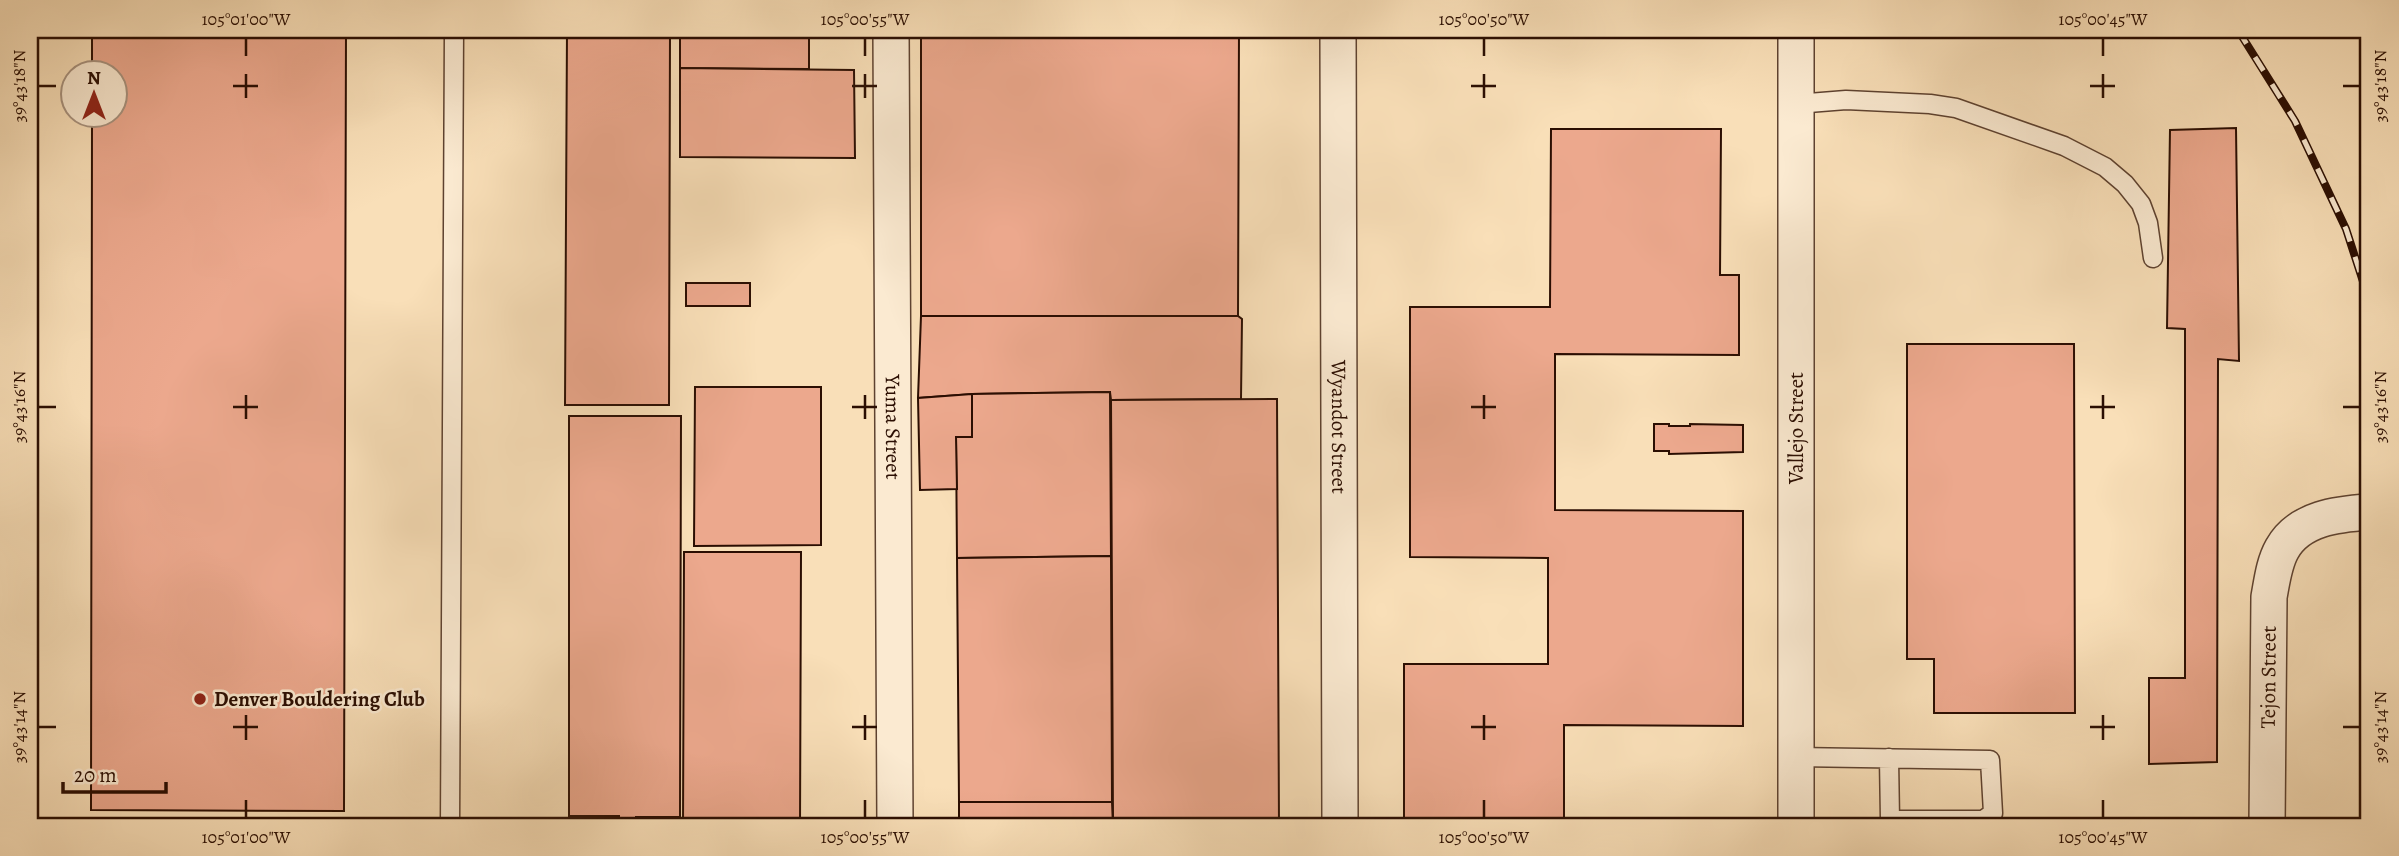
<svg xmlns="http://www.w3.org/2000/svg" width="2399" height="856" font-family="Alegreya,serif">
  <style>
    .building { fill: #eca88d; stroke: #2b0e02; stroke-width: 2 }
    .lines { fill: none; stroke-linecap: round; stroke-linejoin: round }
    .service-casing { stroke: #5e4230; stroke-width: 21 }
    .minor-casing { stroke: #5e4230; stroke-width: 38 }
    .service { stroke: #fbead1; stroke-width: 18 }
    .minor { stroke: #fbead1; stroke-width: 35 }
    .rail-casing { stroke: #2b0e02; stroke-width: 8 }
    .rail { stroke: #fbead1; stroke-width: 5; stroke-dasharray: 16; stroke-linecap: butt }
    .ticks { fill: none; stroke: #2b0e02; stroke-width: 2.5 }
    .poi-dot { fill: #8f2418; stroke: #fbead1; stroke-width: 2.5 }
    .labels { text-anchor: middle; stroke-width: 5; stroke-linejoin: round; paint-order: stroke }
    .street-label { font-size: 21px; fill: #2b0e02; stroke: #fbead1 }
    .poi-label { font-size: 21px; font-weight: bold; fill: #2b0e02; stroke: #fbead1; text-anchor: start }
    .neatline { fill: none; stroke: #2b0e02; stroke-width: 2.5 }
    .ticks-label { font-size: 18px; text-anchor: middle; fill: #2b0e02 }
  </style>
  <rect width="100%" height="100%" fill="#f9dfb8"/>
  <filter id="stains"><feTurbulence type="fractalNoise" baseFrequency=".00286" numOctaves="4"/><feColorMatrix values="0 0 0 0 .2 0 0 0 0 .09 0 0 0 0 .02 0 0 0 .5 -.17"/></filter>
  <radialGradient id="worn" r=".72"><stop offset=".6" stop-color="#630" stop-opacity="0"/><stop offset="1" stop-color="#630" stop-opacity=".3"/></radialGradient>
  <!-- building -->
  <g class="building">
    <path d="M 92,30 L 346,30 L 344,811 L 91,810 L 92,116 L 116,116 L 116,74 L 92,74 Z"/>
    <path d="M 670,30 L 669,405 L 565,405 L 567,30 Z"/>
    <path d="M 680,30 L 809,30 L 809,69 L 680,68 Z"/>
    <path d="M 921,30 L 1239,30 L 1238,316 L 921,316 Z"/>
    <path d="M 680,68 L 854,70 L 855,158 L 680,157 Z"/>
    <path d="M 2236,128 L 2239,361 L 2218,359 L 2217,762 L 2149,764 L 2149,678 L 2185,678 L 2185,329 L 2167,328 L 2170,130 Z"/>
    <path d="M 1551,129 L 1721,129 L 1720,275 L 1739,275 L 1739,355 L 1555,354 L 1555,510 L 1743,511 L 1743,726 L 1564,725 L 1564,826 L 1404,826 L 1404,664 L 1548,664 L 1548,558 L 1410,557 L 1410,307 L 1550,307 Z"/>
    <rect x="686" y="283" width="64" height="23"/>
    <path d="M 921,316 L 1238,316 L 1242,319 L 1241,399 L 1111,400 L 1110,392 L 972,394 L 918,398 Z"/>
    <path d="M 1907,344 L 2074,344 L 2075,713 L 1934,713 L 1934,659 L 1907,659 Z"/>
    <path d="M 695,387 L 821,387 L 821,545 L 694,546 Z"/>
    <path d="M 1110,392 L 1111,556 L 957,558 L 956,437 L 972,437 L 972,394 Z"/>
    <path d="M 972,394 L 972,437 L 956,437 L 957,489 L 920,490 L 918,398 Z"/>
    <path d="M 1277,399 L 1279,826 L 1113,826 L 1111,400 Z"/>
    <path d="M 569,416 L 681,416 L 680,817 L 636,817 L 636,826 L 619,826 L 619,816 L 569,816 Z"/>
    <path d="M 1654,424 L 1669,424 L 1669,426 L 1690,426 L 1690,424 L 1743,425 L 1743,452 L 1669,454 L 1669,451 L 1654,451 Z"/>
    <path d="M 684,552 L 801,552 L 800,826 L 683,826 Z"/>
    <path d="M 1111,556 L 1112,802 L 959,802 L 957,558 Z"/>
    <path d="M 959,802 L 1112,802 L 1113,826 L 959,826 Z"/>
  </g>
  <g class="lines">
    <!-- service casing -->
    <g class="service-casing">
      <g id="service">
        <path d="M 1796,104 L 1846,100 L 1930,104 L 1956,108 L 2064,146 L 2105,167 L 2125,184 L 2141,204 L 2148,223 L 2153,258"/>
        <path d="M 1796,757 L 1990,760 L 1993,813 L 1983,820 L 1890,820 L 1889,758"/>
        <path d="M 450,826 L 454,30"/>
      </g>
    </g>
    <!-- minor casing -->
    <g class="minor-casing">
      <g id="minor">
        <path id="s1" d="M 891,30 L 895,826"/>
        <path id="s2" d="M 1338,30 L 1340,826"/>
        <path d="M 1796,30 L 1796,826"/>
        <path id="s3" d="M 2267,826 L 2269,597 C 2272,581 2274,563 2282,549 C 2299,518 2338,514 2369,512"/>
      </g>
    </g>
    <!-- service -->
    <use href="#service" class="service"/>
    <!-- minor -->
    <use href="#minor" class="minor"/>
    <!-- rail casing -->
    <g class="rail-casing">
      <path id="rail" d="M 2238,30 L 2295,121 L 2346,229 L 2369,300"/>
    </g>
    <!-- rail -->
    <use href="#rail" class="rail"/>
  </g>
  <!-- ticks -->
  <path class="ticks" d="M 246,38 L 246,56M 865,38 L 865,56M 1484,38 L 1484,56M 2103,38 L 2103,56M 246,74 L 246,98M 865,74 L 865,98M 1484,74 L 1484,98M 2103,74 L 2103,98M 38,86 L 56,86M 233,86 L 258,86M 852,86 L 877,86M 1471,86 L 1496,86M 2090,86 L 2115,86M 2343,86 L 2360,86M 246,395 L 246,419M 865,395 L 865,419M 1484,395 L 1484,419M 2103,395 L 2103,419M 38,407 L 56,407M 233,407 L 258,407M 852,407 L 877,407M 1471,407 L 1496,407M 2090,407 L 2115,407M 2343,407 L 2360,407M 246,715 L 246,740M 865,715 L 865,740M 1484,715 L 1484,740M 2103,715 L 2103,740M 38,727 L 56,727M 233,727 L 258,727M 852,727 L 877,727M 1471,727 L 1496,727M 2090,727 L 2115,727M 2343,727 L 2360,727M 246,800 L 246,818M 865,800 L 865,818M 1484,800 L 1484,818M 2103,800 L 2103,818"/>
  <!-- markers -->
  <circle class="poi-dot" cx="200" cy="699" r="7"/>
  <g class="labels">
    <!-- street labels -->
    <g class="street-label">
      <text dy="7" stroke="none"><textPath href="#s1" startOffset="397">Yuma Street</textPath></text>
      <text dy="7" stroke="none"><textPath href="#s2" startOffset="397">Wyandot Street</textPath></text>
      <text transform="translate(1796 428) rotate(-90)" y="7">Vallejo Street</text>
      <text dy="7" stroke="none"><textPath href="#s3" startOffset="149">Tejon Street</textPath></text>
    </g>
    <!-- poi labels -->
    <g class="poi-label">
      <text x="214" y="706">Denver Bouldering Club</text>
    </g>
  </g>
  <!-- margin -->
  <rect width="2399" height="856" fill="none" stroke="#f9dfb8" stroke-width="77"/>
  <!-- north arrow -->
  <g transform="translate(94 94)"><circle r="33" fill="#fbead1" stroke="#a8927e" stroke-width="2"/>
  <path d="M0-5L12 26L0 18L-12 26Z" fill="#8f2418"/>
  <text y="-10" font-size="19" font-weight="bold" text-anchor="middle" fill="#2b0e02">N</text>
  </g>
  <!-- scale -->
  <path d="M63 782v10h103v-10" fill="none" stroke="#2b0e02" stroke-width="3.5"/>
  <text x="74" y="782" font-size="21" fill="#2b0e02" stroke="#fbead1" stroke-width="5" paint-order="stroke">20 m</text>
  <rect x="38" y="38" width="2322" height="780" class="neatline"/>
  <g class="ticks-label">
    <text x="246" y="25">105°01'00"W</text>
    <text x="865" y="25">105°00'55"W</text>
    <text x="1484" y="25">105°00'50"W</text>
    <text x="2103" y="25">105°00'45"W</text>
    <text transform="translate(19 86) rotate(-90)" y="6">39°43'18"N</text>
    <text transform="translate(2380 86) rotate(-90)" y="6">39°43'18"N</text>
    <text transform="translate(19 407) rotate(-90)" y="6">39°43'16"N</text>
    <text transform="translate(2380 407) rotate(-90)" y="6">39°43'16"N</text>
    <text transform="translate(19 727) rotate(-90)" y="6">39°43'14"N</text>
    <text transform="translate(2380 727) rotate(-90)" y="6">39°43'14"N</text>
    <text x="246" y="843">105°01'00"W</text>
    <text x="865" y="843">105°00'55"W</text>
    <text x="1484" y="843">105°00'50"W</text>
    <text x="2103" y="843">105°00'45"W</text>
  </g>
  <rect width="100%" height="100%" filter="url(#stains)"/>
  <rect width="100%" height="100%" fill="url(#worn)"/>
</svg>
